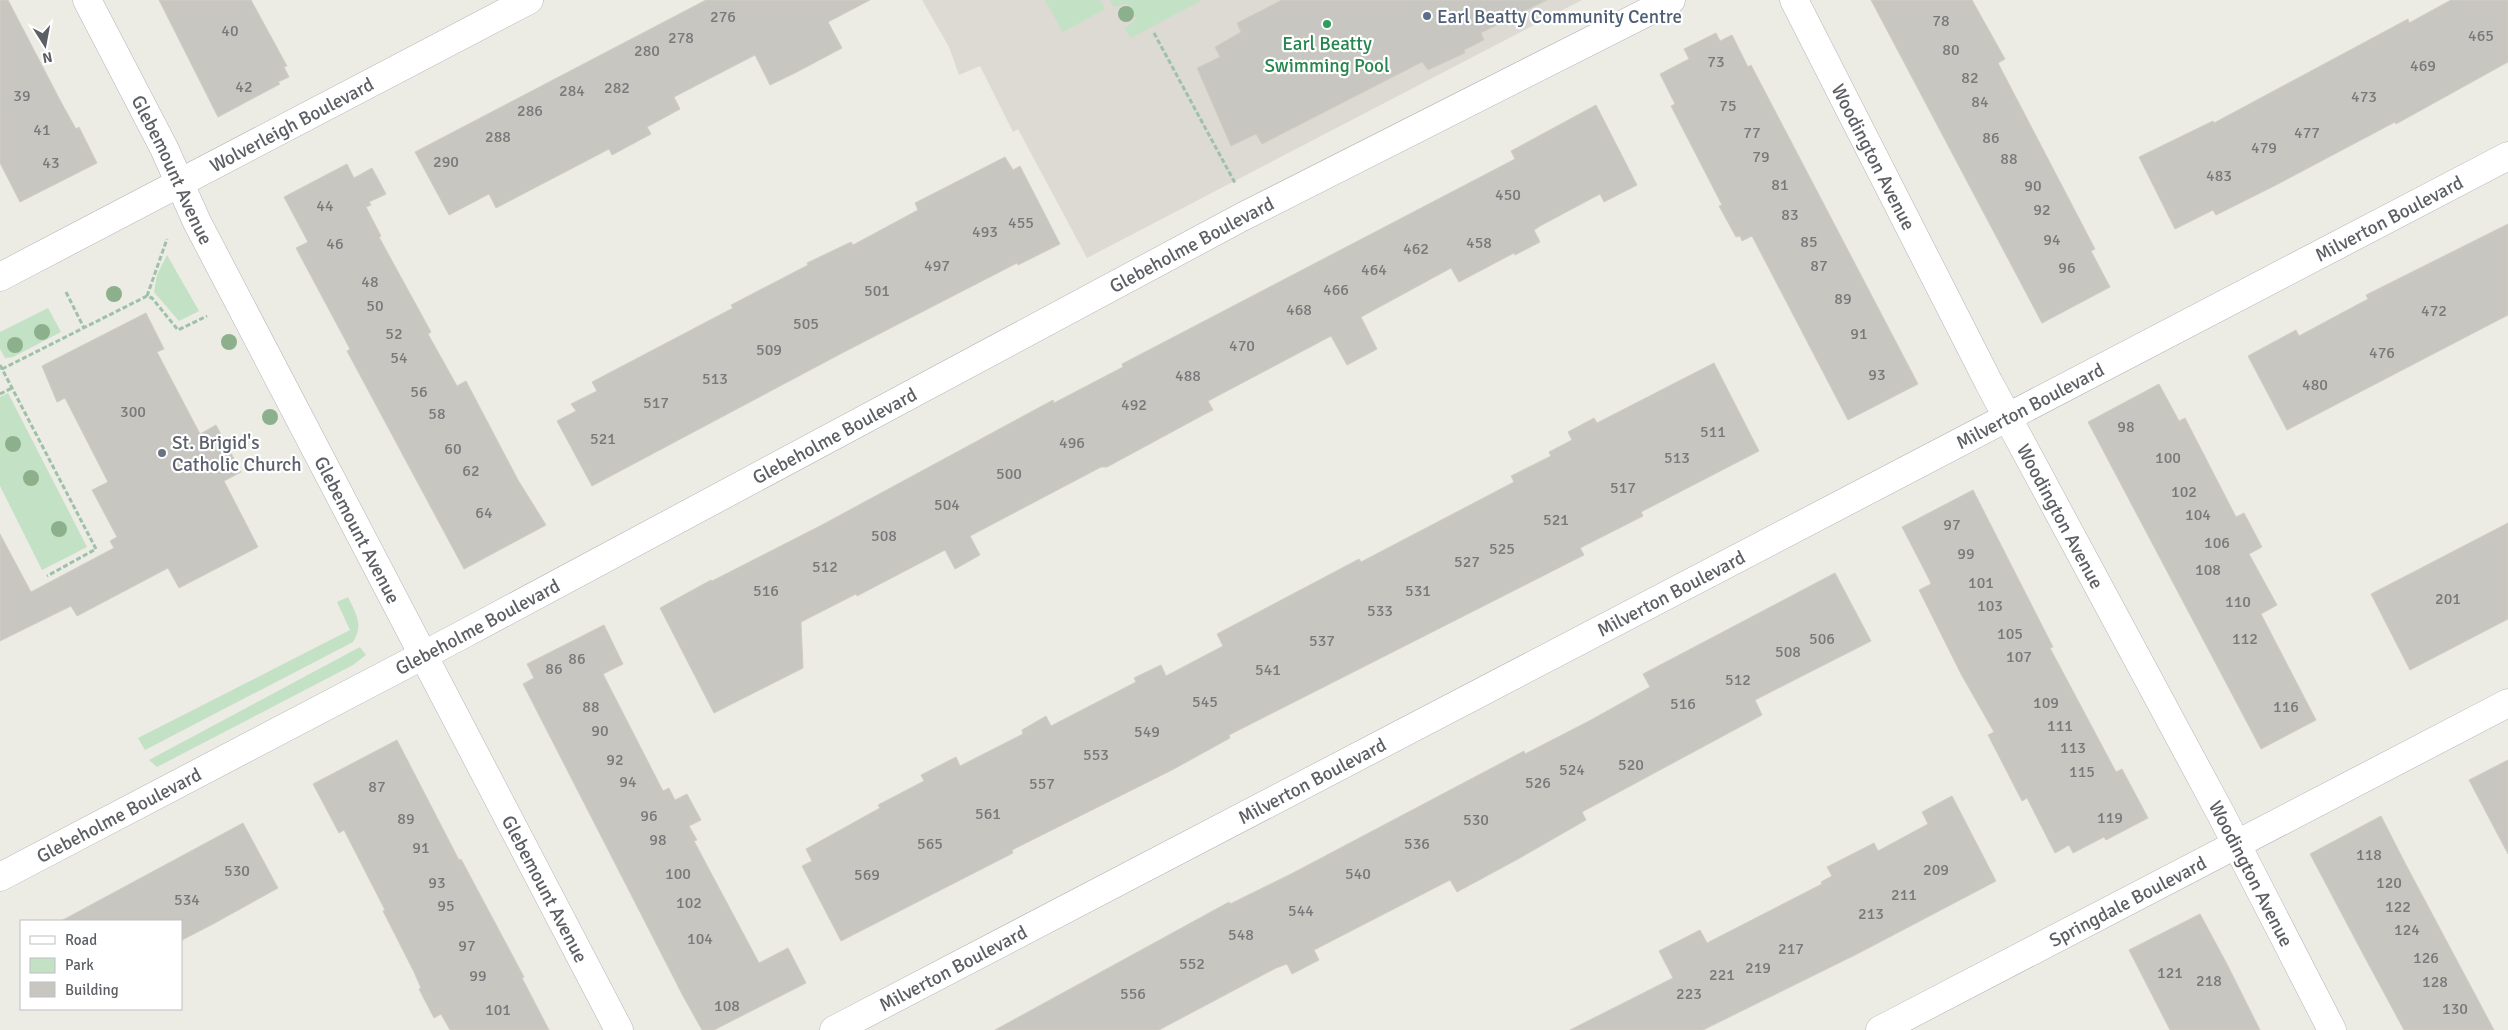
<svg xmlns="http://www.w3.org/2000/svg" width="2508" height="1030" font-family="Signika,sans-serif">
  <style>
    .education { fill: #dcdad2 }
    .green { fill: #c3e1c4 }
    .building { fill: #c8c6c0; stroke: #d0cdc3 }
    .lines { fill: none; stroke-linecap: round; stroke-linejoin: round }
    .street-casing { stroke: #b1b4b7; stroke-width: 29 }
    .path { stroke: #9dc1a9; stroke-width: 3; stroke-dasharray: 5 2.5; stroke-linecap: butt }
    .street { stroke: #fff; stroke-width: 28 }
    .tree { fill: #8db08c }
    .service-dot { fill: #5c6f8a; stroke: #fff; stroke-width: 2 }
    .leisure-dot { fill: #2e9e5b; stroke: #fff; stroke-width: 2 }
    .worship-dot { fill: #6b7280; stroke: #fff; stroke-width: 2 }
    .labels { text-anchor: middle; stroke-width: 4.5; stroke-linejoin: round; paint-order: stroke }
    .number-label { font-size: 16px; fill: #77797a }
    .service-label { font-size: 19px; fill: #4e5e75; stroke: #fff; text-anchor: start }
    .leisure-label { font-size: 19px; fill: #27864d; stroke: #fff }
    .street-label { font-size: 19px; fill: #5c5f63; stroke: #fff }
    .worship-label { font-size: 19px; fill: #5b616d; stroke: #fff; text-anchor: start }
  </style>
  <rect width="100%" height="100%" fill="#ecebe4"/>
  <!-- education -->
  <path class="education" d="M 922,0 L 1582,0 L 1087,258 L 1018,129 L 1013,132 L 980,66 L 959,75 L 949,47 Z"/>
  <!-- green -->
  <g class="green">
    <path d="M 1045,0 L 1100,0 L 1105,9 L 1063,32 Z"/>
    <path d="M 1110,0 L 1202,0 L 1131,38 L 1125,29 L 1136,19 L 1127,3 L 1114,7 Z"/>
    <path d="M 167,255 L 199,311 L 179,321 L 154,292 L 157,275 Z"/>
    <path d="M 48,308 L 61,332 L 13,357 L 5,358 L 0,349 L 0,332 Z"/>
    <path d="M 8,393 L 87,547 L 42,570 L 0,486 L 0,397 Z"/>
    <path d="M 348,597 C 356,614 364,625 353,642 L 145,750 L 138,738 L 350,630 L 337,602 Z"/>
    <path d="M 360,647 L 366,655 L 353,665 L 157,767 L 149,760 Z"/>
  </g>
  <!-- building -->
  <g class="building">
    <path d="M 0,0 L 8,0 L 61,102 L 76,129 L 79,127 L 97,163 L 20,202 L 0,163 Z"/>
    <path d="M 159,0 L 251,0 L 287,66 L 284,67 L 289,77 L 278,82 L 280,84 L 218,117 Z"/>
    <path d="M 706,0 L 870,0 L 828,22 L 842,48 L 795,73 L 770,85 L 755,55 L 674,97 L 680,109 L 647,127 L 651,134 L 612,155 L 609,149 L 496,208 L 489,194 L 449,215 L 415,152 Z"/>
    <path d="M 1282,0 L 1547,0 L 1481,33 L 1484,40 L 1464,50 L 1465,53 L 1428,70 L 1422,62 L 1262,144 L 1256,134 L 1231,146 L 1197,68 L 1220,57 L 1215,47 L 1241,32 L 1237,23 Z"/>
    <path d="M 1871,0 L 1972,0 L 2005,59 L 1998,63 L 2095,249 L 2091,251 L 2110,287 L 2042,323 Z"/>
    <path d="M 2451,0 L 2508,0 L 2508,62 L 2396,124 L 2395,122 L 2276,185 L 2216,215 L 2213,210 L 2175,229 L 2139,157 L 2213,121 L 2214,123 L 2408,19 L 2409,23 Z"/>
    <path d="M 1716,33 L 1720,41 L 1732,35 L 1748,67 L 1751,65 L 1918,384 L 1848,420 L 1752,236 L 1742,241 L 1740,236 L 1736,237 L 1719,206 L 1722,205 L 1671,106 L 1675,104 L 1660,74 L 1689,59 L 1684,49 Z"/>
    <path d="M 1596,105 L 1637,185 L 1604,202 L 1600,194 L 1540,226 L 1534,230 L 1540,242 L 1515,255 L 1514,253 L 1459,282 L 1451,268 L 1361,317 L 1377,349 L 1347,365 L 1331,336 L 1208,401 L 1213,410 L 1205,414 L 1107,467 L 1101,467 L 970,536 L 980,555 L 955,569 L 945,550 L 857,596 L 856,594 L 801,622 L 803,668 L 714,713 L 660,608 L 711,580 L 712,581 L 820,526 L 1053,400 L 1054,403 L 1123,367 L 1122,364 L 1515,159 L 1511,151 Z"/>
    <path d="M 1005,157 L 1013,170 L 1020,166 L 1060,244 L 1018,265 L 1017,263 L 844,352 L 592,486 L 557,421 L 576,411 L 571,404 L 597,391 L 592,382 L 733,308 L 731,305 L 808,265 L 807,263 L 851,242 L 853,245 L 918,210 L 915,203 Z"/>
    <path d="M 347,164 L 354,178 L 372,168 L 386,194 L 369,202 L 371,205 L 366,207 L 381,236 L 379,237 L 431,332 L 428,334 L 457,386 L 466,381 L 518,480 L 546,525 L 464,569 L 347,351 L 350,349 L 296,248 L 308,242 L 284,197 Z"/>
    <path d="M 2508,224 L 2508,315 L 2287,430 L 2248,356 L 2296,330 L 2299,336 L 2368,299 L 2366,295 Z"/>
    <path d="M 146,313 L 164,349 L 157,352 L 200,434 L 216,425 L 241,472 L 224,481 L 258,547 L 179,588 L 168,568 L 77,616 L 71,606 L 0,641 L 0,534 L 31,592 L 114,548 L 110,541 L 117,537 L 92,490 L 108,482 L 65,398 L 57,402 L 42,366 Z"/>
    <path d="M 1714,363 L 1759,451 L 1641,512 L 1643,516 L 1580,548 L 1584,555 L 1229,735 L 1230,738 L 1172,770 L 1012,850 L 1013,853 L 841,941 L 802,866 L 812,861 L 806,849 L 880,808 L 878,805 L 924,781 L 921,775 L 956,757 L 960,766 L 1023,734 L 1022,730 L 1046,716 L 1051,726 L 1136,682 L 1134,678 L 1161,665 L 1166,676 L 1223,646 L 1217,634 L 1359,559 L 1361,562 L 1514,482 L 1511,476 L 1551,456 L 1549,452 L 1572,440 L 1568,432 L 1594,418 L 1597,423 Z"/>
    <path d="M 2159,384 L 2179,421 L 2185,418 L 2236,517 L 2244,513 L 2262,547 L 2249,554 L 2277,605 L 2261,614 L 2316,720 L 2261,749 L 2088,422 Z"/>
    <path d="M 1973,490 L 2053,647 L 2050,648 L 2116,772 L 2122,769 L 2148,818 L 2106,840 L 2104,837 L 2073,853 L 2069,845 L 2055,853 L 2027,798 L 2022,801 L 1988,735 L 1994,732 L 1961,674 L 1919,590 L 1931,584 L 1930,581 L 1902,527 Z"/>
    <path d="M 2508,523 L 2508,619 L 2410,670 L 2371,594 Z"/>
    <path d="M 1835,573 L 1871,641 L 1755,700 L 1762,715 L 1582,812 L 1586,820 L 1518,859 L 1457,892 L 1450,880 L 1314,950 L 1319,960 L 1292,974 L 1287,964 L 1276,968 L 1159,1030 L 995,1030 L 1229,902 L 1230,904 L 1291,874 L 1524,751 L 1525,754 L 1591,720 L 1650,687 L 1643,674 Z"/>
    <path d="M 604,625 L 623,664 L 603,674 L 663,791 L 669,788 L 675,800 L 687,794 L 701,820 L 689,826 L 697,840 L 694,841 L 759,963 L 788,948 L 806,983 L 714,1030 L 702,1030 L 683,996 L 523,684 L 534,678 L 527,664 Z"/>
    <path d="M 397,740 L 459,860 L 461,859 L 524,977 L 522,978 L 549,1030 L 450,1030 L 441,1014 L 434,1018 L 419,989 L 421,988 L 414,972 L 383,911 L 385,910 L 344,830 L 339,833 L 313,784 Z"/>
    <path d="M 2508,760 L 2508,854 L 2469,780 Z"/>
    <path d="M 1952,796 L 1996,881 L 1859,953 L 1703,1030 L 1570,1030 L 1673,978 L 1659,951 L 1700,930 L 1707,943 L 1822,884 L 1821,882 L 1832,876 L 1827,867 L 1874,843 L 1878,851 L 1928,824 L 1922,812 Z"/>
    <path d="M 2381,816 L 2405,863 L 2494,1030 L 2404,1030 L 2363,954 L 2310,854 Z"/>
    <path d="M 243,823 L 278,888 L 213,924 L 182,940 L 181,921 L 61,921 Z"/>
    <path d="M 2200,914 L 2228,966 L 2260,1030 L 2170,1030 L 2129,950 Z"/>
  </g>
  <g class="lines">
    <!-- street casing -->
    <g class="street-casing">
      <g id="street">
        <path id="s1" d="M 87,0 L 164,148 L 197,222 L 619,1030"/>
        <path id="s2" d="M 1794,0 L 1989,383 L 2222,816 L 2332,1030"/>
        <path id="s3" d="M 0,277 L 529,0"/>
        <path id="s4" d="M 0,877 L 460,636 L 1242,217 L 1671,0"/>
        <path id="s5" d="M 834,1030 L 2508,156"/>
        <path id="s6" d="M 1880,1030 L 2508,703"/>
      </g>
    </g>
    <!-- path -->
    <g class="path">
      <path d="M 1154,33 L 1235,183"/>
      <path d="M 66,292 L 84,328"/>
      <path d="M 147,296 L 167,239"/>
      <path d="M 0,365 L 96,549 L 47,576"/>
      <path d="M 2,369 L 147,296 L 152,298 L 178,330 L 207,316"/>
      <path d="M 0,394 L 12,388"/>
    </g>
    <!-- street -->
    <use href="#street" class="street"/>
  </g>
  <!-- trees -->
  <g class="tree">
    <circle cx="1126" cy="14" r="8"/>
    <circle cx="114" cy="294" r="8"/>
    <circle cx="42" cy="332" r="8"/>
    <circle cx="229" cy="342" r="8"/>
    <circle cx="15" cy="345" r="8"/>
    <circle cx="270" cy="417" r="8"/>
    <circle cx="13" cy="444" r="8"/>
    <circle cx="31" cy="478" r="8"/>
    <circle cx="59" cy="529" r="8"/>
  </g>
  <!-- markers -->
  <circle class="service-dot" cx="1427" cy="16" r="5"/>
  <circle class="leisure-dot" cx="1327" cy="24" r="5"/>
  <circle class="worship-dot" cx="162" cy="453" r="5"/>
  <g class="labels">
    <!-- number labels -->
    <g class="number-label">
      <text x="723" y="22">276</text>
      <text x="1941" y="26">78</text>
      <text x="230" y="36">40</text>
      <text x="2481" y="41">465</text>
      <text x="681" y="43">278</text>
      <text x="1951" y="55">80</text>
      <text x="647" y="56">280</text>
      <text x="1716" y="67">73</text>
      <text x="2423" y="71">469</text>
      <text x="1970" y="83">82</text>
      <text x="244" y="92">42</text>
      <text x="617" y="93">282</text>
      <text x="572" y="96">284</text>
      <text x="22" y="101">39</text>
      <text x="2364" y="102">473</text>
      <text x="1980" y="107">84</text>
      <text x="1728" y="111">75</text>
      <text x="530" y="116">286</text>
      <text x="42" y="135">41</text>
      <text x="1752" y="138">77</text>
      <text x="2307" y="138">477</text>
      <text x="498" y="142">288</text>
      <text x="1991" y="143">86</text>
      <text x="2264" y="153">479</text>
      <text x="1761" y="162">79</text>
      <text x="2009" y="164">88</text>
      <text x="446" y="167">290</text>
      <text x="51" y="168">43</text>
      <text x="2219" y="181">483</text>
      <text x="1780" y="190">81</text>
      <text x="2033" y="191">90</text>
      <text x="1508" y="200">450</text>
      <text x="325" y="211">44</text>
      <text x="2042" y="215">92</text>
      <text x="1790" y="220">83</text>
      <text x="1021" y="228">455</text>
      <text x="985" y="237">493</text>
      <text x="2052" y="245">94</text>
      <text x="1809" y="247">85</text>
      <text x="1479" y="248">458</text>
      <text x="335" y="249">46</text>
      <text x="1416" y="254">462</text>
      <text x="937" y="271">497</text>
      <text x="1819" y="271">87</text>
      <text x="2067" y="273">96</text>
      <text x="1374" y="275">464</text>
      <text x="370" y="287">48</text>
      <text x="1336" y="295">466</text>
      <text x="877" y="296">501</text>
      <text x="1843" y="304">89</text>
      <text x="375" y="311">50</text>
      <text x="1299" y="315">468</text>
      <text x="2434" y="316">472</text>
      <text x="806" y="329">505</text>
      <text x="394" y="339">52</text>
      <text x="1859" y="339">91</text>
      <text x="1242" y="351">470</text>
      <text x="769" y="355">509</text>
      <text x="2382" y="358">476</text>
      <text x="399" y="363">54</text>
      <text x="1877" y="380">93</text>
      <text x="1188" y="381">488</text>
      <text x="715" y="384">513</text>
      <text x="2315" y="390">480</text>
      <text x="419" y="397">56</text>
      <text x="656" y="408">517</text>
      <text x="1134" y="410">492</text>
      <text x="133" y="417">300</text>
      <text x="437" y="419">58</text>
      <text x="2126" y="432">98</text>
      <text x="1713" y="437">511</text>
      <text x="603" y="444">521</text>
      <text x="1072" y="448">496</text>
      <text x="453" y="454">60</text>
      <text x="1677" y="463">513</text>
      <text x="2168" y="463">100</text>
      <text x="471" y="476">62</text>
      <text x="1009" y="479">500</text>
      <text x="1623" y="493">517</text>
      <text x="2184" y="497">102</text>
      <text x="947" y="510">504</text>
      <text x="484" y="518">64</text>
      <text x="2198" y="520">104</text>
      <text x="1556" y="525">521</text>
      <text x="1952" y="530">97</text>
      <text x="884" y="541">508</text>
      <text x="2217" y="548">106</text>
      <text x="1502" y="554">525</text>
      <text x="1966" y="559">99</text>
      <text x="1467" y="567">527</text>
      <text x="825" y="572">512</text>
      <text x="2208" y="575">108</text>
      <text x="1981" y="588">101</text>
      <text x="766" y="596">516</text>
      <text x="1418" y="596">531</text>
      <text x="2448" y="604">201</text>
      <text x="2238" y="607">110</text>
      <text x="1990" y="611">103</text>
      <text x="1380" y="616">533</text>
      <text x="2010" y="639">105</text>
      <text x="1822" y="644">506</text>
      <text x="2245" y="644">112</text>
      <text x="1322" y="646">537</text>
      <text x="1788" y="657">508</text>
      <text x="2019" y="662">107</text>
      <text x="577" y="664">86</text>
      <text x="554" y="674">86</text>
      <text x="1268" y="675">541</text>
      <text x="1738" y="685">512</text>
      <text x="1205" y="707">545</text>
      <text x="2046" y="708">109</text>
      <text x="1683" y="709">516</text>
      <text x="591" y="712">88</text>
      <text x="2286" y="712">116</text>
      <text x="2060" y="731">111</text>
      <text x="600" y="736">90</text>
      <text x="1147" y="737">549</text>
      <text x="2073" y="753">113</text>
      <text x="1096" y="760">553</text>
      <text x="615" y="765">92</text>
      <text x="1631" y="770">520</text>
      <text x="1572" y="775">524</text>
      <text x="2082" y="777">115</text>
      <text x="628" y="787">94</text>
      <text x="1538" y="788">526</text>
      <text x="1042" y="789">557</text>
      <text x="377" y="792">87</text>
      <text x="988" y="819">561</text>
      <text x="649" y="821">96</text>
      <text x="2110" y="823">119</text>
      <text x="406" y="824">89</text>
      <text x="1476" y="825">530</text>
      <text x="658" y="845">98</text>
      <text x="930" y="849">565</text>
      <text x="1417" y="849">536</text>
      <text x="421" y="853">91</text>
      <text x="2369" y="860">118</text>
      <text x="1936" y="875">209</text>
      <text x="237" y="876">530</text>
      <text x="678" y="879">100</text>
      <text x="1358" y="879">540</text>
      <text x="867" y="880">569</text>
      <text x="437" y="888">93</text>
      <text x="2389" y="888">120</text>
      <text x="1904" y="900">211</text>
      <text x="187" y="905">534</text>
      <text x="689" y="908">102</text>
      <text x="446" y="911">95</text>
      <text x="2398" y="912">122</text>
      <text x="1301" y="916">544</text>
      <text x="1871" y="919">213</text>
      <text x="2407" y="935">124</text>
      <text x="1241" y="940">548</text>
      <text x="700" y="944">104</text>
      <text x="467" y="951">97</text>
      <text x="1791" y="954">217</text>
      <text x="2426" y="963">126</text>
      <text x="1192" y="969">552</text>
      <text x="1758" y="973">219</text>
      <text x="2170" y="978">121</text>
      <text x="1722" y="980">221</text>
      <text x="478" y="981">99</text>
      <text x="2209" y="986">218</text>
      <text x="2435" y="987">128</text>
      <text x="1133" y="999">556</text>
      <text x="1689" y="999">223</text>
      <text x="727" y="1011">108</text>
      <text x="2455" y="1014">130</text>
      <text x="498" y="1015">101</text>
    </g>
    <!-- service labels -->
    <g class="service-label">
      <text x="1437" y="23">Earl Beatty Community Centre</text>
    </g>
    <!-- leisure labels -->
    <g class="leisure-label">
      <text x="1327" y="50">Earl Beatty<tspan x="1327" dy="22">Swimming Pool</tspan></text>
    </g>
    <!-- street labels -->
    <g class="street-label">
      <text dy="7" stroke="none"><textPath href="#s3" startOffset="329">Wolverleigh Boulevard</textPath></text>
      <text dy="7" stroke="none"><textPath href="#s2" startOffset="176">Woodington Avenue</textPath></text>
      <text dy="7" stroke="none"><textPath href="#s1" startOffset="190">Glebemount Avenue</textPath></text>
      <text dy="7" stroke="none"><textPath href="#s5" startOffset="1754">Milverton Boulevard</textPath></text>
      <text dy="7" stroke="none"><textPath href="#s4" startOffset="1349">Glebeholme Boulevard</textPath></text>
      <text dy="7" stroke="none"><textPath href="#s5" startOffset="1349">Milverton Boulevard</textPath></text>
      <text dy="7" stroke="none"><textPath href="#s4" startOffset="944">Glebeholme Boulevard</textPath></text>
      <text dy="7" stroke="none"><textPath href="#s2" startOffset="581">Woodington Avenue</textPath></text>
      <text dy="7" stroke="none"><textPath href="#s1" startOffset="595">Glebemount Avenue</textPath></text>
      <text dy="7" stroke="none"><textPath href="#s5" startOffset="944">Milverton Boulevard</textPath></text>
      <text dy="7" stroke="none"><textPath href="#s4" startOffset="539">Glebeholme Boulevard</textPath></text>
      <text dy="7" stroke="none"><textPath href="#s5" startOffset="539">Milverton Boulevard</textPath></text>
      <text dy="7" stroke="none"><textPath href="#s4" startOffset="134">Glebeholme Boulevard</textPath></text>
      <text dy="7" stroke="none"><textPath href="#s2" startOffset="986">Woodington Avenue</textPath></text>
      <text dy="7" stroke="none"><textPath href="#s1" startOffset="1000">Glebemount Avenue</textPath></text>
      <text dy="7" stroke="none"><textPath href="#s6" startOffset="279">Springdale Boulevard</textPath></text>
      <text dy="7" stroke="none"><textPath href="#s5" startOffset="134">Milverton Boulevard</textPath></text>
    </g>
    <!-- worship labels -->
    <g class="worship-label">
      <text x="172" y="449">St. Brigid's<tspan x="172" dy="22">Catholic Church</tspan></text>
    </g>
  </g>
  <!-- legend -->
  <rect x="20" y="920" width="162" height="90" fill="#ffffff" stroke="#bebfc1"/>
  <rect x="30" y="936" width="25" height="8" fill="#ffffff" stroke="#bebfc1"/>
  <text x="65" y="945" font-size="15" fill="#5c5f63">Road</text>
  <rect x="30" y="958" width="25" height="15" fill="#c3e1c4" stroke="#bebfc1"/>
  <text x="65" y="970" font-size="15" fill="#5c5f63">Park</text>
  <rect x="30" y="982" width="25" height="15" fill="#c8c6c0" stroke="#bebfc1"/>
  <text x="65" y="995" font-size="15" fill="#5c5f63">Building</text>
  <!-- north arrow -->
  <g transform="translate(45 45) rotate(169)" stroke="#ffffff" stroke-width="4" paint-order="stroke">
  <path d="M0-4L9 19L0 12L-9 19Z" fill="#5c5f63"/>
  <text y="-8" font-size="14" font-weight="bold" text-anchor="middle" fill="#5c5f63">N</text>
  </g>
</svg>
